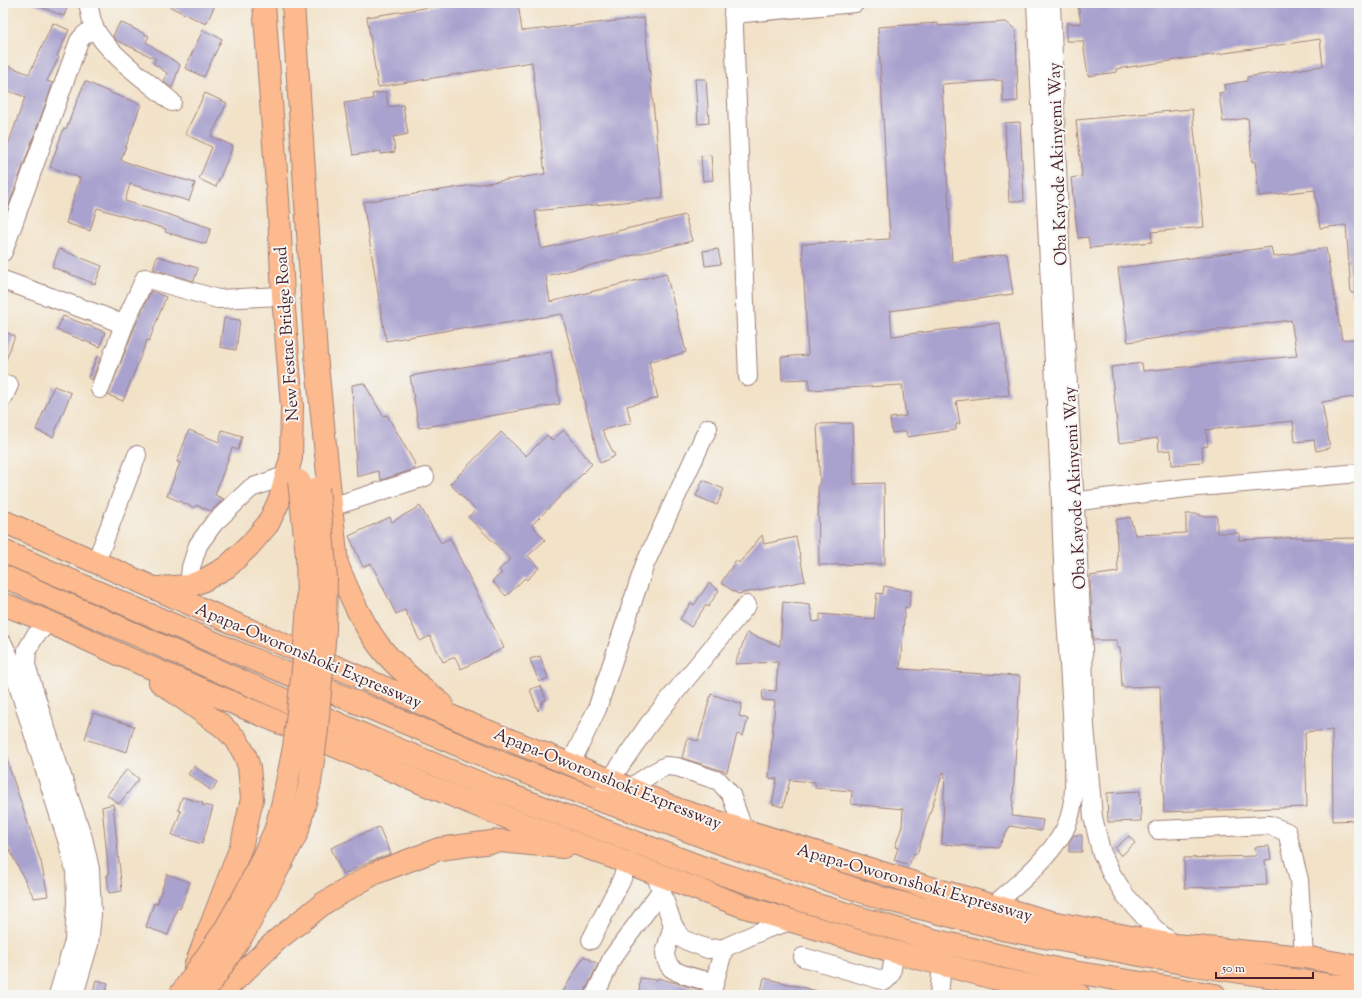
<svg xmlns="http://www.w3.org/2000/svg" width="1362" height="998" font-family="'Sorts Mill Goudy',serif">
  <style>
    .building { fill: #a9a1ce }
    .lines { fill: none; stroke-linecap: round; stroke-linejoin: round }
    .minor-casing { stroke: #9e807a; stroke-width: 20 }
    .major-casing { stroke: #9e807a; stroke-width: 24 }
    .highway-casing { stroke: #9e807a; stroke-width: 24 }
    .minor { stroke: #fff; stroke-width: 18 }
    .major { stroke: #fcba8e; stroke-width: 22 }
    .highway { stroke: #fcba8e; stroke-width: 22 }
    .major-bridge-casing { stroke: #9e807a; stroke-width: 24; stroke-linecap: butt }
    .major-bridge { stroke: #fcba8e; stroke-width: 22 }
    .labels { text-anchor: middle; stroke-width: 4; stroke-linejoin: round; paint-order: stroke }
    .street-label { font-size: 17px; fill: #4a1f2b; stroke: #f6f6f2 }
  </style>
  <rect width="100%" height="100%" fill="#f6f6f2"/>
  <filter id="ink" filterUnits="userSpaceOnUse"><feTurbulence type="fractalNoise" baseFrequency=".025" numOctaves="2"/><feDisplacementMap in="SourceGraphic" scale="8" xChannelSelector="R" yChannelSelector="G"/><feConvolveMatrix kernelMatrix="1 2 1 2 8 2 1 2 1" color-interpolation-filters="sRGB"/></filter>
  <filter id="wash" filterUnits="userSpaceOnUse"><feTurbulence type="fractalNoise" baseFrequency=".012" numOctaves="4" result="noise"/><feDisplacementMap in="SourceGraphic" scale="16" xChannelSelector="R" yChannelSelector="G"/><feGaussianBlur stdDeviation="0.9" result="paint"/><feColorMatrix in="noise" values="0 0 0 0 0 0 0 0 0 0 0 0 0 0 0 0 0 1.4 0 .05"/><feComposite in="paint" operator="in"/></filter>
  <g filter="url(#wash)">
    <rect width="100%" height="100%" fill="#f2e2c8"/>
    <g id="blocks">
      <!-- building -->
      <g class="building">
        <path d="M 33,3 L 69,3 L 64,16 L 33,4 Z"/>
        <path d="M 162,3 L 216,3 L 206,24 Z"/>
        <path d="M 456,3 L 518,3 L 522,31 L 644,18 L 663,198 L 535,211 L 541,249 L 685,215 L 692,241 L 546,276 L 550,302 L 666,273 L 686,352 L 649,362 L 658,398 L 627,406 L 631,423 L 602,430 L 615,456 L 600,463 L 562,314 L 468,329 L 467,327 L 386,341 L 363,202 L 545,174 L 532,62 L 378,87 L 367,17 Z"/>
        <path d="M 1078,3 L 1359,3 L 1359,293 L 1351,293 L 1346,225 L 1320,228 L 1315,190 L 1259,196 L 1255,161 L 1252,162 L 1248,118 L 1223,122 L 1219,93 L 1225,92 L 1224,85 L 1247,81 L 1247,77 L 1323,66 L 1320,39 L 1116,69 L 1117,72 L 1088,76 L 1083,41 L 1066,41 L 1067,23 L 1081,24 Z"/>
        <path d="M 120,22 L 149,36 L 146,42 L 180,65 L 172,88 L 164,82 L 167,73 L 153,63 L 156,59 L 116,40 L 113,36 Z"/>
        <path d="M 1006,22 L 1016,30 L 1018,101 L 1003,102 L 1002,80 L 942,84 L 952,262 L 1007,254 L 1013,294 L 890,311 L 892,336 L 1000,323 L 1009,395 L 956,401 L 960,424 L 956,424 L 956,430 L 907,437 L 906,431 L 892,433 L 890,418 L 906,416 L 902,385 L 809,390 L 809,379 L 782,380 L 781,357 L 807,355 L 808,354 L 802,244 L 890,239 L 878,27 L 938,23 L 938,26 Z"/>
        <path d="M 53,23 L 69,30 L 57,56 L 59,57 L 47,81 L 53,83 L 3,221 L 3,159 L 25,97 L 3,89 L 3,74 L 6,65 L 29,74 Z"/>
        <path d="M 203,30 L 222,39 L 204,77 L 185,68 Z"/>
        <path d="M 695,79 L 706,79 L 709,123 L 698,124 Z"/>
        <path d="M 85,81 L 113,94 L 141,104 L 121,160 L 137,166 L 195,183 L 189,201 L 130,184 L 125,201 L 211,228 L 206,244 L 165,232 L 166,229 L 97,208 L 90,231 L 66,223 L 80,178 L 50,167 L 64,128 L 66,129 Z"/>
        <path d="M 386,92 L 388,107 L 403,105 L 408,134 L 393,137 L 395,152 L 381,154 L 381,151 L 353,155 L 344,103 L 373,99 L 372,94 Z"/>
        <path d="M 205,93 L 227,103 L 211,136 L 233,146 L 216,187 L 199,179 L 212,147 L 185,134 Z"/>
        <path d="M 1192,109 L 1204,227 L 1151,232 L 1152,242 L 1090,248 L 1088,237 L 1078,238 L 1071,178 L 1082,176 L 1076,120 Z"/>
        <path d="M 1020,122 L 1024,201 L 1009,201 L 1005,123 Z"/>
        <path d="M 711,155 L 713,180 L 703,181 L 701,156 Z"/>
        <path d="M 1271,247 L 1273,257 L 1326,248 L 1342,340 L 1359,338 L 1359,396 L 1322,402 L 1330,448 L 1316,451 L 1314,440 L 1295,442 L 1293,421 L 1206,430 L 1208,446 L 1202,447 L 1203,462 L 1186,463 L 1186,464 L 1172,465 L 1171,450 L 1159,451 L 1158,438 L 1119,443 L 1111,367 L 1142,363 L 1143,371 L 1297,356 L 1291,320 L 1128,342 L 1118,268 Z"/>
        <path d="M 59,249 L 102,266 L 95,284 L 52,267 Z"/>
        <path d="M 718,249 L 721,264 L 705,266 L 703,251 Z"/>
        <path d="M 157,256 L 198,268 L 194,281 L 153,269 Z"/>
        <path d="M 151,291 L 166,297 L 149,341 L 147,340 L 123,401 L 108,395 L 134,329 Z"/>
        <path d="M 63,316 L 105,332 L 100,347 L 57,330 Z"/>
        <path d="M 224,318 L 240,320 L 236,350 L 220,347 Z"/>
        <path d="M 3,331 L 15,336 L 4,365 L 3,365 Z"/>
        <path d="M 551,352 L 560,404 L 419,428 L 410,376 Z"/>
        <path d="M 97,356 L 100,358 L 92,380 L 88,378 Z"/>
        <path d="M 364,383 L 383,416 L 387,415 L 414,462 L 415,469 L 381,480 L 378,471 L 357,477 L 352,385 Z"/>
        <path d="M 54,386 L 71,393 L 53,437 L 36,430 Z"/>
        <path d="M 852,423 L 854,484 L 884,483 L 885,564 L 819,565 L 818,484 L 820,484 L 817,424 Z"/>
        <path d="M 189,430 L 219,442 L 222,430 L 242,436 L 238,450 L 232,448 L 215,495 L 224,499 L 211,511 L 196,505 L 195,508 L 167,496 L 180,463 L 177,462 Z"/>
        <path d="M 564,430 L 592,464 L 532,525 L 545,540 L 528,556 L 539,568 L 527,580 L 525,578 L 506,596 L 492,581 L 502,573 L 499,570 L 511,559 L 468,517 L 476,510 L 450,484 L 501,432 L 526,456 L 547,435 L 552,440 Z"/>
        <path d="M 703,480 L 724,489 L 717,505 L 696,496 Z"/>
        <path d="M 420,506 L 441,543 L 450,538 L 504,648 L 461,669 L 455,657 L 443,662 L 430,636 L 420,641 L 405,610 L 396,614 L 371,563 L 363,567 L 349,536 L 390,517 L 392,522 Z"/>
        <path d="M 1186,514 L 1200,514 L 1199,516 L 1217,516 L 1217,533 L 1239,533 L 1239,540 L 1303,537 L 1303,539 L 1359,538 L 1359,716 L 1356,716 L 1358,820 L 1333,821 L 1332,730 L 1305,732 L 1307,807 L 1164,812 L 1160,686 L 1122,687 L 1120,648 L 1117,648 L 1117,640 L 1093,640 L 1090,576 L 1118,572 L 1116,520 L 1130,517 L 1135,535 L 1186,533 Z"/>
        <path d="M 762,535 L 764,544 L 796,537 L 805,581 L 738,594 L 721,583 L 736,560 L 739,563 Z"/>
        <path d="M 709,583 L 719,590 L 708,607 L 706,605 L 691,627 L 680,619 L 691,603 L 694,605 Z"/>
        <path d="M 884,586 L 911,591 L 909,608 L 905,607 L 900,669 L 1020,676 L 1012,816 L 1043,820 L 1041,831 L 1010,826 L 998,848 L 942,844 L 945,773 L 943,772 L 917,854 L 914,853 L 909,865 L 894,860 L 898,848 L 895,847 L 902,826 L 903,809 L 851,804 L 852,791 L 815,788 L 815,782 L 790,780 L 783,807 L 772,804 L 777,779 L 769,778 L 775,701 L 762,700 L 763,690 L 776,691 L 778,662 L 735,664 L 747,633 L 780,646 L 783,602 L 810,605 L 813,622 L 820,621 L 820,614 L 874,619 L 877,593 L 883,594 Z"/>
        <path d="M 540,656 L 548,678 L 539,682 L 530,659 Z"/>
        <path d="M 541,686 L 546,700 L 543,701 L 538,711 L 530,689 Z"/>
        <path d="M 711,694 L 742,704 L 739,716 L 748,719 L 743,736 L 737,734 L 727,772 L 682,758 L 687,738 L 698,741 Z"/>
        <path d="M 93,713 L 134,726 L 127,752 L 85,739 Z"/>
        <path d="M 5,755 L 41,862 L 48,896 L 34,898 L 3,837 L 3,756 Z"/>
        <path d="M 194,766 L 217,782 L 212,791 L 188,774 Z"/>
        <path d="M 127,769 L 139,779 L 119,804 L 107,795 Z"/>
        <path d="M 1140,791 L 1141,821 L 1108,822 L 1107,793 Z"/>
        <path d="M 182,797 L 203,803 L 202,805 L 213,807 L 202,844 L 172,835 L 181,811 L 178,810 Z"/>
        <path d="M 113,804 L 122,891 L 109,893 L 107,875 L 109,875 L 102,807 Z"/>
        <path d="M 379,827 L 391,854 L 370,861 L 343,875 L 331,848 Z"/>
        <path d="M 1074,835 L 1082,835 L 1082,852 L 1069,852 L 1069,843 Z"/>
        <path d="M 1129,836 L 1135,843 L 1121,856 L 1115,848 Z"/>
        <path d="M 1269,846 L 1271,859 L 1265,860 L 1267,885 L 1185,888 L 1184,858 L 1256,856 L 1255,847 Z"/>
        <path d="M 167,874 L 190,882 L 180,909 L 177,908 L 168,935 L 146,927 L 154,903 L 157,904 Z"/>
        <path d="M 584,956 L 598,964 L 586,989 L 586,995 L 561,995 Z"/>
        <path d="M 640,978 L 657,980 L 658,978 L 701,990 L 701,995 L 639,995 Z"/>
        <path d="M 764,978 L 817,991 L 817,995 L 760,995 Z"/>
        <path d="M 96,980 L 108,983 L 105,995 L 92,995 Z"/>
      </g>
    </g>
  </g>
  <g filter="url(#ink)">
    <use href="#blocks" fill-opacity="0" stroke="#9e807a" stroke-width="1"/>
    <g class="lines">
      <!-- minor casing -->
      <g class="minor-casing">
        <g id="minor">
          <path d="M 88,3 C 90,11 91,20 94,27 C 106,53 150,83 172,102"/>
          <path d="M 733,3 L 748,377"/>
          <path d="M 1051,3 L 1060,247 L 1083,648 L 1085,726 L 1093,817 L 1101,851 L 1111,873 L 1125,895 L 1154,928 L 1174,945"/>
          <path d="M 733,14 L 855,3"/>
          <path d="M 3,252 L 79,41 L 83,36 L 94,27"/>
          <path d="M 3,280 L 103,316 L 124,325"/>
          <path d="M 100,389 L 124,325 L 145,278 L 218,299 L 283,296"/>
          <path d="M 3,398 L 9,385"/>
          <path d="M 1063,503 L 1187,488 L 1359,473"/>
          <path d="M 331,507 L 425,477"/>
          <path d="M 96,562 L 137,455"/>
          <path d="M 189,586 L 191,567 L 198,545 L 214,523 L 251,488 L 287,475"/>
          <path d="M 49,622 L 35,636 L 27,650 L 26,665 L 45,726 L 83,838 L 90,869 L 92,914 L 89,944 L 74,995"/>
          <path d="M 3,644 L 9,657 L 68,843 L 75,871 L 76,903 L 74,941 L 58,995"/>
          <path d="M 570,765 L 597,709 L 645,564 L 708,428"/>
          <path d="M 629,789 L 651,774 L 666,766 L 677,767 L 719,781 L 731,795 L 744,831"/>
          <path d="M 604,791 L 610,780 L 649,724 L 747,605"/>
          <path d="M 1158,830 L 1269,825 L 1287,832 L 1299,880 L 1304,957"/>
          <path d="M 655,873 L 673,925 L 682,939 L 708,949 L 724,948 L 766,929 L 791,921"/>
          <path d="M 994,905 C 1019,883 1047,860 1064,831 C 1078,805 1074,767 1073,738 C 1072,703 1069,668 1067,633 C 1064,589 1062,546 1061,503 L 1036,3"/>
          <path d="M 673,925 L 665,953 C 665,958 668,965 671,968 C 680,975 703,980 714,982"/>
          <path d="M 591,940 L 621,881 L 628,863"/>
          <path d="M 803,957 L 885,981 L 889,977 L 891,974 L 895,952"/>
          <path d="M 596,995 L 596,993 L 612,958 L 661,891"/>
          <path d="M 711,995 L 724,948"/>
          <path d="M 939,995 L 942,964"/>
        </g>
      </g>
      <!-- major casing -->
      <g class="major-casing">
        <g id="major">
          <path d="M 293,3 L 316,355 L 337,564 C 349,593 364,629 385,653 C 402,672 422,688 442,704"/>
          <path d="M 3,521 L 231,622 L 467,723 L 610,780 L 679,810 L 921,885 L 1051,922 L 1174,945 L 1304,957 L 1359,967"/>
          <path d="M 159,588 L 189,586 L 204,580 L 227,567 L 249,546 L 268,524 L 280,499 L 291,458 L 292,407 L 283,296 L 279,214 L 264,3"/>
          <path d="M 3,604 L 49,622 L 123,656 L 429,786 L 503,816 L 742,906 L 895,952 L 994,978 L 1079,995"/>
          <path d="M 160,682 L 222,726 L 236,739 L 245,755 L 249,767 L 252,799 L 242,844 L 195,967"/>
          <path d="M 218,995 L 233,982 L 278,939 L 324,903 L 375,873 L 439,849 L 499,841 L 563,847"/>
        </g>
      </g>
      <!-- highway casing -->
      <g class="highway-casing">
        <g id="highway">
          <path d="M 3,551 L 224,647 L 504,764 L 599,800 L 665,822 L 731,847 L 881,898 L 1007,930 L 1194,965 L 1328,985 L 1359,987"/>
          <path d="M 3,576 L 373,739 L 494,789 L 704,868 L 804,901 L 933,940 L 1061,970 L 1215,995"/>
        </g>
      </g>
      <!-- minor -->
      <use href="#minor" class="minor"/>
      <!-- major -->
      <use href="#major" class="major"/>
      <!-- highway -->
      <use href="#highway" class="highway"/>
      <!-- major-bridge casing -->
      <g class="major-bridge-casing">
        <g id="major-bridge">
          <path d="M 180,995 L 224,931 L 247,891 L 275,831 L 283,802 L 294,747 L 304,660 L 308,604 L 307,555 L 299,481"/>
          <path d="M 203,995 L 245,931 L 297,833 L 310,783 L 317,729 L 325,629 L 326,578 L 318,488"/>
        </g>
      </g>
      <!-- major-bridge -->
      <use href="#major-bridge" class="major-bridge"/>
    </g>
  </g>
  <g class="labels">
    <!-- street labels -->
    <g class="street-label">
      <text transform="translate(1057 164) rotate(-92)" y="6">Oba Kayode Akinyemi Way</text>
      <text transform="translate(286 334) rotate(-94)" y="6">New Festac Bridge Road</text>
      <text transform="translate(1074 488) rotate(-93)" y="6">Oba Kayode Akinyemi Way</text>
      <text transform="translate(309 655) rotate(23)" y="6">Apapa-Oworonshoki Expressway</text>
      <text transform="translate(608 778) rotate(22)" y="6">Apapa-Oworonshoki Expressway</text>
      <text transform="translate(915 882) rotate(16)" y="6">Apapa-Oworonshoki Expressway</text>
    </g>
  </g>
  <!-- margin -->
  <rect width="1362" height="998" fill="none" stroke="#f6f6f2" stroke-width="16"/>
  <!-- scale -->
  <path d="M1216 972v6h97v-6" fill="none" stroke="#4a1f2b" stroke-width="2"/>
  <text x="1222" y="972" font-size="12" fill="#4a1f2b" stroke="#f6f6f2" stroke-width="3" paint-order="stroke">50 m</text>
</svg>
